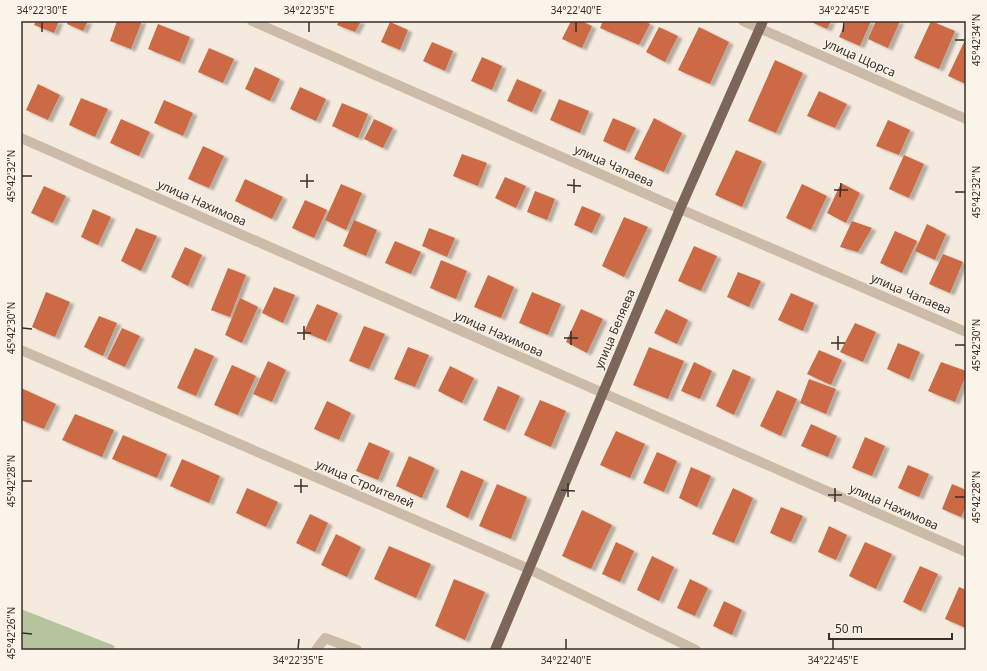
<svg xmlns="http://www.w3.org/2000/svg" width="987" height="671" font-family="'Noto Sans',sans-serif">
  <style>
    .green { fill: #b5c49d }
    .building { fill: #cb6b44; filter: url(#shadow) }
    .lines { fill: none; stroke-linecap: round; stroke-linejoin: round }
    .minor { stroke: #cdbba9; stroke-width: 10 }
    .major { stroke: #7c6659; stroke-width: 10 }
    .ticks { fill: none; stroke: #392f29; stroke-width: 1.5 }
    .labels { text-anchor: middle; stroke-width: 3; stroke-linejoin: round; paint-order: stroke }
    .street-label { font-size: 12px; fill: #392f29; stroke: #fbf4eb }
    .neatline { fill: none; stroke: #392f29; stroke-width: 1.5 }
    .ticks-label { font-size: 10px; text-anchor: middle; fill: #392f29 }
  </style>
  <defs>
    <filter id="shadow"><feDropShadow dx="4.5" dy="2.5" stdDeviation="1" flood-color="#0004"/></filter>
  </defs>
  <rect width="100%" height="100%" fill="#f4eade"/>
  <!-- green -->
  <path class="green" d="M 21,609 L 115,646 L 113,650 L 21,650 Z"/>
  <!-- building -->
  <g class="building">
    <path d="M 36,21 L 59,21 L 54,33 L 34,25 Z"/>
    <path d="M 68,21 L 88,21 L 83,31 L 67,24 Z"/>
    <path d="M 117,21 L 142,21 L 131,49 L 110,41 Z"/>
    <path d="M 339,21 L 361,21 L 355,32 L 337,25 Z"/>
    <path d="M 571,21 L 581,21 L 592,26 L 582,48 L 562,39 Z"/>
    <path d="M 603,21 L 644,21 L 650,24 L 639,45 L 600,28 Z"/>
    <path d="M 809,21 L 831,21 L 827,29 Z"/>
    <path d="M 846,21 L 871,21 L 860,46 L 839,37 Z"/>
    <path d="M 876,21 L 900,21 L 888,48 L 868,39 Z"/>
    <path d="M 931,21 L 955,31 L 939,69 L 914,58 Z"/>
    <path d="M 390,22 L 408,30 L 400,50 L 381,42 Z"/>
    <path d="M 158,24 L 190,37 L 180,62 L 148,49 Z"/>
    <path d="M 659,27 L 678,36 L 665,62 L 646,52 Z"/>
    <path d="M 699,27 L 729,42 L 710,84 L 678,70 Z"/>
    <path d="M 966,38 L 966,84 L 948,76 Z"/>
    <path d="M 432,42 L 453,51 L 445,71 L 423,61 Z"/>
    <path d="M 209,48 L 234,59 L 223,83 L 198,72 Z"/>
    <path d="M 482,57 L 502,66 L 492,90 L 471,81 Z"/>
    <path d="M 775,60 L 803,73 L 776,133 L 748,121 Z"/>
    <path d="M 255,67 L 280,79 L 270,101 L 245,89 Z"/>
    <path d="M 517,79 L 542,90 L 532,112 L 507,101 Z"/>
    <path d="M 38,84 L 60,95 L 48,120 L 26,110 Z"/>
    <path d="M 300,87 L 326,99 L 316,121 L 290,109 Z"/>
    <path d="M 819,91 L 847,104 L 835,128 L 807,116 Z"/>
    <path d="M 81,98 L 108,109 L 95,137 L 69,125 Z"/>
    <path d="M 559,99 L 589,111 L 580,133 L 550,120 Z"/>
    <path d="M 164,100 L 193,113 L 183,136 L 154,123 Z"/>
    <path d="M 342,103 L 368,114 L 358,138 L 332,126 Z"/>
    <path d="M 613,118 L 636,128 L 625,151 L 603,141 Z"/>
    <path d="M 654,118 L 682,133 L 664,172 L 634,159 Z"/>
    <path d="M 121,119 L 150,132 L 139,156 L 110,143 Z"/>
    <path d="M 374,119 L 393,128 L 383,148 L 364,139 Z"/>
    <path d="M 888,120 L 910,130 L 899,155 L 876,146 Z"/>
    <path d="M 203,146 L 224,156 L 209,188 L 188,179 Z"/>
    <path d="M 736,150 L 762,161 L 742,207 L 715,195 Z"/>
    <path d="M 462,154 L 487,163 L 478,186 L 453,176 Z"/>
    <path d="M 904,155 L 924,164 L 909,198 L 889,189 Z"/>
    <path d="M 505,177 L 526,186 L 516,208 L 495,198 Z"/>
    <path d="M 245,179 L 283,197 L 272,219 L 235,201 Z"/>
    <path d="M 841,183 L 860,193 L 846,223 L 827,213 Z"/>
    <path d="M 341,184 L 362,193 L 346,230 L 325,220 Z"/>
    <path d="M 802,184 L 827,196 L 811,230 L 786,218 Z"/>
    <path d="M 44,186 L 66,196 L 53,223 L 31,213 Z"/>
    <path d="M 535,191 L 555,199 L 547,220 L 527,212 Z"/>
    <path d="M 305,200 L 327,210 L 314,238 L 292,228 Z"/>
    <path d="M 582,206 L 601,214 L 592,233 L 574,225 Z"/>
    <path d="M 93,209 L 111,217 L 98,245 L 81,237 Z"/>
    <path d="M 624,217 L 648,227 L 624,277 L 602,266 Z"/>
    <path d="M 354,220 L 377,230 L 366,256 L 343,246 Z"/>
    <path d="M 852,221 L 872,228 L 858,252 L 840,247 Z"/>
    <path d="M 927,224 L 946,234 L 935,260 L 915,251 Z"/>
    <path d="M 136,228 L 157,236 L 141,271 L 121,261 Z"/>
    <path d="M 429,228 L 455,238 L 447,257 L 422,246 Z"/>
    <path d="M 895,231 L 917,241 L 902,273 L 880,263 Z"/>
    <path d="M 395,241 L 421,252 L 411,274 L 385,263 Z"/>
    <path d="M 694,246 L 717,256 L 701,291 L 678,281 Z"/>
    <path d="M 185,247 L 202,255 L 188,286 L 171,277 Z"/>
    <path d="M 943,254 L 963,262 L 950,293 L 929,284 Z"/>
    <path d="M 441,260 L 467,271 L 456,299 L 430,288 Z"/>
    <path d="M 228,268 L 246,275 L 230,317 L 211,310 Z"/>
    <path d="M 738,272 L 761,281 L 749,307 L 727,297 Z"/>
    <path d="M 488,275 L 514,287 L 501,318 L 474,307 Z"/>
    <path d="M 274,287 L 295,295 L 283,323 L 262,313 Z"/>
    <path d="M 46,292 L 70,302 L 55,337 L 32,327 Z"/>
    <path d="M 532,292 L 561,304 L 548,335 L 519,323 Z"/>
    <path d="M 791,293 L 814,303 L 803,331 L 778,320 Z"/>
    <path d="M 240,298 L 258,307 L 242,343 L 225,335 Z"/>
    <path d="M 317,304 L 338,313 L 326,341 L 304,332 Z"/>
    <path d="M 581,309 L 603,319 L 587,353 L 566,342 Z"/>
    <path d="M 666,309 L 688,320 L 677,344 L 654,333 Z"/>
    <path d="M 99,316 L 117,323 L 103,356 L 84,347 Z"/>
    <path d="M 855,323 L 876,332 L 863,362 L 840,352 Z"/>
    <path d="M 364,326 L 385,334 L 369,369 L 349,361 Z"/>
    <path d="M 122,328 L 140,336 L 125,367 L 107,359 Z"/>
    <path d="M 898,343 L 920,352 L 909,379 L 887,369 Z"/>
    <path d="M 408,347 L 429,355 L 415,387 L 394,379 Z"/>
    <path d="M 649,347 L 684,361 L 668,399 L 633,385 Z"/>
    <path d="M 195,348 L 214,356 L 196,396 L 177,388 Z"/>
    <path d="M 819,350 L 842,360 L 831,385 L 807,374 Z"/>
    <path d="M 268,361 L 286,370 L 272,402 L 253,394 Z"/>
    <path d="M 694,362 L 712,371 L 700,399 L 681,391 Z"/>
    <path d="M 941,362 L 966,371 L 966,375 L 955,402 L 928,391 Z"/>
    <path d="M 232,365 L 256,376 L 238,415 L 214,405 Z"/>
    <path d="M 450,366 L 474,378 L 462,403 L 438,391 Z"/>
    <path d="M 733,369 L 751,377 L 734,415 L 716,406 Z"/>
    <path d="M 809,379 L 836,389 L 826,414 L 800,403 Z"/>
    <path d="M 498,386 L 520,396 L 505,430 L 483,420 Z"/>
    <path d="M 21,388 L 56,404 L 44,429 L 21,420 Z"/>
    <path d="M 777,390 L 797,399 L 781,436 L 760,426 Z"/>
    <path d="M 540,400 L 566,411 L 551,447 L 524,435 Z"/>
    <path d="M 327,401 L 351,413 L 339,440 L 314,429 Z"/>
    <path d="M 75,414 L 114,430 L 102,457 L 62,440 Z"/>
    <path d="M 811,424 L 837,436 L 828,457 L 801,446 Z"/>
    <path d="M 616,431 L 645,444 L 630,478 L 600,465 Z"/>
    <path d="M 123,435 L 167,454 L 157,478 L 112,459 Z"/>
    <path d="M 865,437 L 885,446 L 872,476 L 852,468 Z"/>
    <path d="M 369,442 L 390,451 L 378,480 L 356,471 Z"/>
    <path d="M 657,452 L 677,461 L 664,492 L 643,483 Z"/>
    <path d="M 409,456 L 435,468 L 422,498 L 396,486 Z"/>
    <path d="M 182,459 L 220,476 L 209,503 L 170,486 Z"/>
    <path d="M 908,465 L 929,474 L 919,497 L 898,488 Z"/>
    <path d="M 691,467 L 711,476 L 697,507 L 679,498 Z"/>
    <path d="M 461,470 L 484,480 L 468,518 L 446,507 Z"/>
    <path d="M 497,484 L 527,497 L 511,539 L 479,526 Z"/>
    <path d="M 952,484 L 966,490 L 966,506 L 961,517 L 942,509 Z"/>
    <path d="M 247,488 L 278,502 L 266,527 L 236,513 Z"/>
    <path d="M 733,488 L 753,498 L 734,543 L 712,534 Z"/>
    <path d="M 781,507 L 803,516 L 791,542 L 770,533 Z"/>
    <path d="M 582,510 L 612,525 L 591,569 L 562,556 Z"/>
    <path d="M 310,514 L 328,523 L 315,552 L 296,543 Z"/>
    <path d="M 829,526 L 847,535 L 836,560 L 818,552 Z"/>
    <path d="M 336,534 L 361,547 L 347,577 L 321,565 Z"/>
    <path d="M 616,542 L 634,551 L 620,582 L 602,574 Z"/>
    <path d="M 865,542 L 892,554 L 876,589 L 849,576 Z"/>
    <path d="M 389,546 L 431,564 L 416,598 L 374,579 Z"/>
    <path d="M 652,556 L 674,567 L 659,601 L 637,590 Z"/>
    <path d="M 920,566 L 938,574 L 921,611 L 903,602 Z"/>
    <path d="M 454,579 L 485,592 L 465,640 L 435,626 Z"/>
    <path d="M 690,579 L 708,588 L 695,616 L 677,608 Z"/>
    <path d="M 959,587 L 966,590 L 966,628 L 945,619 Z"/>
    <path d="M 724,601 L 742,610 L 732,635 L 713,626 Z"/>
  </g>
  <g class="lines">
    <!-- minor -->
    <g class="minor">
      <path d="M 252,21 L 680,209 L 966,332"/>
      <path d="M 743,21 L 966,119"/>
      <path d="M 21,138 L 966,552"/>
      <path d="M 21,350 L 529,569 L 696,650"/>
      <path d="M 316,650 L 325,638 L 357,650"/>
    </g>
    <!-- major -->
    <path class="major" d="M 495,650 L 680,209 L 763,21"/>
  </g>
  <!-- ticks -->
  <path class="ticks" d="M 42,32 L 42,22M 309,32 L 309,22M 576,32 L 576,22M 843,32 L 844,22M 955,40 L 965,40M 22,176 L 32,176M 300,181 L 314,181M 567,185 L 581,186M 307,188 L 307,174M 834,190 L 848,190M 955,192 L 965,192M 574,193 L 574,179M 840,197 L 841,183M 22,328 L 32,329M 297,333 L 311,333M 564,338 L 578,338M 304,340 L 304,326M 831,343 L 845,343M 571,345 L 571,331M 955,345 L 965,345M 838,350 L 838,336M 22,481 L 32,481M 294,486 L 308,486M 561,490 L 575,491M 301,493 L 301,479M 828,495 L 842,495M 568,497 L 568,483M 955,497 L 965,497M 835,502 L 835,488M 22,633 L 32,634M 298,649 L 299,639M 566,649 L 566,639M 833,649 L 833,639"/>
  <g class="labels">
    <!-- street labels -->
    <g class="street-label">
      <text transform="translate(860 58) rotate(24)" y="4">улица Щорса</text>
      <text transform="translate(614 166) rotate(24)" y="4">улица Чапаева</text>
      <text transform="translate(202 203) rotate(24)" y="4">улица Нахимова</text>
      <text transform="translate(911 294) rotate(23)" y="4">улица Чапаева</text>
      <text transform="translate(615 329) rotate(-67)" y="4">улица Беляева</text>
      <text transform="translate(499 334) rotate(24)" y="4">улица Нахимова</text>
      <text transform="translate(365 484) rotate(23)" y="4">улица Строителей</text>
      <text transform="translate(894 507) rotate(24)" y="4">улица Нахимова</text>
    </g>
  </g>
  <!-- border -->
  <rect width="987" height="671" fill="none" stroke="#fbf4eb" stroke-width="44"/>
  <!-- scale -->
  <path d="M829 633v6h123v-6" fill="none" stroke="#392f29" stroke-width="2"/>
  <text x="835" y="633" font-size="12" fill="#392f29" stroke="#fbf4eb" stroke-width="3" paint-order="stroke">50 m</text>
  <rect x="22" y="22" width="943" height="627" class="neatline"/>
  <g class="ticks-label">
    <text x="42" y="14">34°22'30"E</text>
    <text x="309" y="14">34°22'35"E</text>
    <text x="576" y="14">34°22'40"E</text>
    <text x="844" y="14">34°22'45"E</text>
    <text transform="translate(976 40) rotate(-90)" y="4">45°42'34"N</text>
    <text transform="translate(11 176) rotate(-90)" y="4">45°42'32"N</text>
    <text transform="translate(976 192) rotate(-90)" y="4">45°42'32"N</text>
    <text transform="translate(11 328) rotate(-90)" y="4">45°42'30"N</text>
    <text transform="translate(976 345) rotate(-90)" y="4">45°42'30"N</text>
    <text transform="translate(11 481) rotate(-90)" y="4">45°42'28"N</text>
    <text transform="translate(976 497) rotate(-90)" y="4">45°42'28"N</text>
    <text transform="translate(11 633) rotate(-90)" y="4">45°42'26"N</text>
    <text x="298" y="664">34°22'35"E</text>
    <text x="566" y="664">34°22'40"E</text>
    <text x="833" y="664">34°22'45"E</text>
  </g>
</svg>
